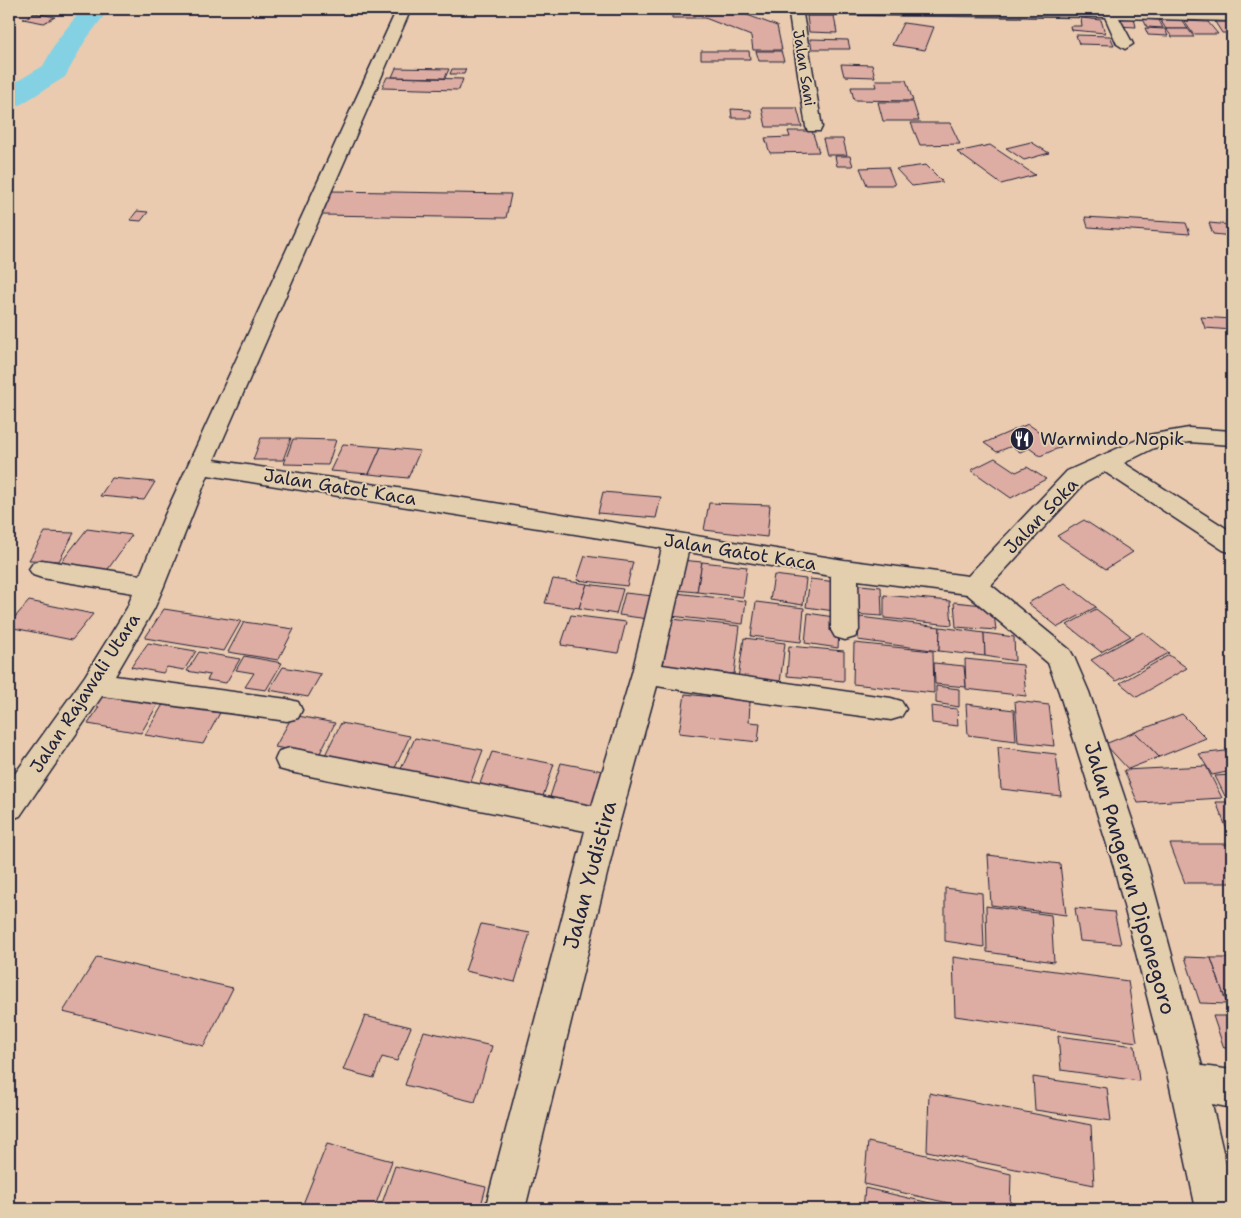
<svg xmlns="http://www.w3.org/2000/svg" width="1241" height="1218" font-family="'Shantell Sans',sans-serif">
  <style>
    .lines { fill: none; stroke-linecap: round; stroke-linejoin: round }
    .river { fill: #85d1e4; fill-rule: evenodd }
    .building { fill: #ddaca2; stroke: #22223b }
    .minor-casing { stroke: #22223b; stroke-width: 3 }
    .minor { fill: #e3cead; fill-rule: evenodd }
    .labels { text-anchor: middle; stroke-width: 4; stroke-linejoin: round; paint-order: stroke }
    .far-street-label { font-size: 15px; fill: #22223b; stroke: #e3cead }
    .poi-label { font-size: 18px; fill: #22223b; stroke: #e3cead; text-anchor: start }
    .street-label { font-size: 18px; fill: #22223b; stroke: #e3cead }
    .near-street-label { font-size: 21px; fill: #22223b; stroke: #e3cead }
  </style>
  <rect width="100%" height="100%" fill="#eacbaf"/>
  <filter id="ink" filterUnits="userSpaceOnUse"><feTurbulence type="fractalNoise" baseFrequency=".02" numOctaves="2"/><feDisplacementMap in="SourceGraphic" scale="10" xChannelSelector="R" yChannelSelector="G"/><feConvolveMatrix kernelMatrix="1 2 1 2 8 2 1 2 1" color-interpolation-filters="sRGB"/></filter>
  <g filter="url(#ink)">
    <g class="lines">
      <!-- river -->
      <path class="river" d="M 82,9 L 109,9 L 85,41 L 65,77 L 20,105 L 9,108 L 9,86 L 43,66 L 58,39 Z"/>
    </g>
    <!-- building -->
    <g class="building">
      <path d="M 672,9 L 731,9 L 777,26 L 782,50 L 753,50 L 751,36 L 705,18 L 672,18 Z"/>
      <path d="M 35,13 L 55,17 L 44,23 L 23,19 Z"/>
      <path d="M 807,16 L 834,16 L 837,33 L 809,32 Z"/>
      <path d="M 1115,17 L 1134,18 L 1136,27 L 1117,26 Z"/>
      <path d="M 1081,18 L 1101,20 L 1105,33 L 1071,30 L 1070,26 L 1082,26 Z"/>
      <path d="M 1159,18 L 1180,18 L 1188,29 L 1166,29 Z"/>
      <path d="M 1143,19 L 1159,20 L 1163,28 L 1147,27 Z"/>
      <path d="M 1184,21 L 1208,22 L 1218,34 L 1193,34 Z"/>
      <path d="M 1215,22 L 1232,22 L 1232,33 L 1222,33 Z"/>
      <path d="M 903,23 L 934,27 L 925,50 L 892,45 Z"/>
      <path d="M 1145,28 L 1165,29 L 1168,36 L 1148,35 Z"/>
      <path d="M 1166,29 L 1188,29 L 1194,37 L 1172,37 Z"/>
      <path d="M 1076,35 L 1110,36 L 1114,45 L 1079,44 Z"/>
      <path d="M 810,39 L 848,40 L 850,49 L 812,49 Z"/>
      <path d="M 701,51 L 749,51 L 750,59 L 701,59 Z"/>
      <path d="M 756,51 L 781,51 L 784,61 L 759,61 Z"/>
      <path d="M 841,64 L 872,65 L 875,77 L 844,76 Z"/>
      <path d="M 396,68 L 449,69 L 445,78 L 392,77 Z"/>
      <path d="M 452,69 L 466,69 L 464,74 L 450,74 Z"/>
      <path d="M 387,77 L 463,79 L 459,90 L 382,88 Z"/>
      <path d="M 875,80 L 906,80 L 913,101 L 854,100 L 851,87 L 877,87 Z"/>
      <path d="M 878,102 L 913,102 L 919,121 L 883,121 Z"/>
      <path d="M 762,108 L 797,108 L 802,127 L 766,127 Z"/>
      <path d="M 731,109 L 751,110 L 752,118 L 732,118 Z"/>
      <path d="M 911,123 L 950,123 L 960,144 L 920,145 Z"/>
      <path d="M 788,131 L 812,131 L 819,152 L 770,153 L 765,138 L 790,137 Z"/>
      <path d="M 823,139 L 843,139 L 847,155 L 827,155 Z"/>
      <path d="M 1031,142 L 1049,153 L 1024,160 L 1006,148 Z"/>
      <path d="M 990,145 L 1035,175 L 1001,184 L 957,152 Z"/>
      <path d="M 835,156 L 850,156 L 853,166 L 837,166 Z"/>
      <path d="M 926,165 L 943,182 L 912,186 L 896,169 Z"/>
      <path d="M 888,167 L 895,185 L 867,185 L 860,168 Z"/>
      <path d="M 332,191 L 511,194 L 506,218 L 322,215 Z"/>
      <path d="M 137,211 L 148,212 L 141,221 L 130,220 Z"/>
      <path d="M 1085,217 L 1186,223 L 1190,234 L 1088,227 Z"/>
      <path d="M 1209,223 L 1232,225 L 1232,236 L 1213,234 Z"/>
      <path d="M 1201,317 L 1232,319 L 1232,330 L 1205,328 Z"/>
      <path d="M 1028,424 L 1061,447 L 1040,456 L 1029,448 L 1020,452 L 1012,446 L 997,452 L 984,443 Z"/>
      <path d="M 261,438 L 291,438 L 283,460 L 253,460 Z"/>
      <path d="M 293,439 L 336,440 L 328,465 L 284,464 Z"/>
      <path d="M 343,444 L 381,447 L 369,474 L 330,471 Z"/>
      <path d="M 381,447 L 420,451 L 408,478 L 369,474 Z"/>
      <path d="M 995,458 L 1016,472 L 1027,467 L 1046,479 L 1011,498 L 971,470 Z"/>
      <path d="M 112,478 L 155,482 L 144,500 L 100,496 Z"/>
      <path d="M 603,492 L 661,497 L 656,518 L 598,513 Z"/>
      <path d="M 709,503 L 770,505 L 767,537 L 704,530 Z"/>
      <path d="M 1084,520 L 1133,552 L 1106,569 L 1057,536 Z"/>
      <path d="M 87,529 L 132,535 L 106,572 L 59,565 Z"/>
      <path d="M 45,532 L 74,533 L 59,561 L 29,560 Z"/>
      <path d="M 585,556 L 633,562 L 627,586 L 577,580 Z"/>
      <path d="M 681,560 L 702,562 L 697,592 L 676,590 Z"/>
      <path d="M 702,562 L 747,567 L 743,597 L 697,592 Z"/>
      <path d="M 774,575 L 806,579 L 803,605 L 770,600 Z"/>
      <path d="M 553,579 L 587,584 L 579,608 L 545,603 Z"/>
      <path d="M 810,579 L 837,582 L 834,611 L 806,607 Z"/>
      <path d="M 1065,583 L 1096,607 L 1058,627 L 1028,603 Z"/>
      <path d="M 587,584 L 623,589 L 616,614 L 579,608 Z"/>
      <path d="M 850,584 L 881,587 L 882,616 L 851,614 Z"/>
      <path d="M 625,593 L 653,596 L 648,619 L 619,615 Z"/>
      <path d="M 676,593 L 746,601 L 743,624 L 671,616 Z"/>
      <path d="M 884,595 L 950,601 L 952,625 L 884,618 Z"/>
      <path d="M 29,601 L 93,614 L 72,640 L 9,627 L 9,624 Z"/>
      <path d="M 756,602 L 804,608 L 801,642 L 751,636 Z"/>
      <path d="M 954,602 L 993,606 L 996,630 L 956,627 Z"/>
      <path d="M 164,609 L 241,621 L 224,651 L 145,638 Z"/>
      <path d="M 1096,609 L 1131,636 L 1101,652 L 1067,625 Z"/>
      <path d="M 808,613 L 840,618 L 838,648 L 805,643 Z"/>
      <path d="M 571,615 L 626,622 L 618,653 L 561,645 Z"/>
      <path d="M 860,617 L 940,627 L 939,651 L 858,640 Z"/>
      <path d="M 671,619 L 740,626 L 734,674 L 663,666 Z"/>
      <path d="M 244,622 L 294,629 L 278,660 L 228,652 Z"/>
      <path d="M 940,627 L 984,633 L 985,656 L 939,651 Z"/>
      <path d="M 1143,632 L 1169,653 L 1116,681 L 1091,660 Z"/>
      <path d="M 984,633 L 1014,637 L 1015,661 L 985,656 Z"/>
      <path d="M 744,638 L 785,643 L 780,683 L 738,678 Z"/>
      <path d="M 148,643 L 196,651 L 184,670 L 167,667 L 163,673 L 131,667 Z"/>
      <path d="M 854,643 L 933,651 L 934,693 L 853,684 Z"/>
      <path d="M 789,646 L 844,651 L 844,681 L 787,676 Z"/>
      <path d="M 199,652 L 240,659 L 226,683 L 207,680 L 210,675 L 187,671 Z"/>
      <path d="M 1169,655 L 1187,668 L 1137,697 L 1120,683 Z"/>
      <path d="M 244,656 L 282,663 L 266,690 L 245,687 L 254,673 L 236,670 Z"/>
      <path d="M 965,659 L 1023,665 L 1026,696 L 966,689 Z"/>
      <path d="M 934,663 L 964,666 L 966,687 L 935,684 Z"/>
      <path d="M 283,667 L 321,674 L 308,697 L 269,690 Z"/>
      <path d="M 936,686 L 959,689 L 959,707 L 936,703 Z"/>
      <path d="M 99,690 L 161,699 L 141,733 L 88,724 L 99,707 L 89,705 Z"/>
      <path d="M 685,694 L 750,701 L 749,722 L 760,723 L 758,742 L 679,733 Z"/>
      <path d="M 165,701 L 222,709 L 203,744 L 145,735 Z"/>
      <path d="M 1015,701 L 1049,705 L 1054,746 L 1018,742 Z"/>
      <path d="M 966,704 L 1014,710 L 1016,741 L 968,735 Z"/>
      <path d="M 931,706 L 957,709 L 958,726 L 932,723 Z"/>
      <path d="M 1182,714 L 1206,738 L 1159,757 L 1135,732 Z"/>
      <path d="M 293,715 L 335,723 L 319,755 L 275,747 Z"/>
      <path d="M 341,723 L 410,736 L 394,770 L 324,757 Z"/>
      <path d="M 1135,732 L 1159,757 L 1128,769 L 1105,744 Z"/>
      <path d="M 415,738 L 483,750 L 470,784 L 400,771 Z"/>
      <path d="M 998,747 L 1056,754 L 1061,796 L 1001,789 Z"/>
      <path d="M 1225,751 L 1232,762 L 1232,771 L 1212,775 L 1199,754 Z"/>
      <path d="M 492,752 L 554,764 L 542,799 L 479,786 Z"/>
      <path d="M 561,763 L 608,772 L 597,810 L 549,800 Z"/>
      <path d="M 1206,766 L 1222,798 L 1138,803 L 1124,770 Z"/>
      <path d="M 1232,775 L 1232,795 L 1225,796 L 1215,776 Z"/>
      <path d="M 1216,802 L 1232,802 L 1232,842 Z"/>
      <path d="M 1170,844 L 1232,844 L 1232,883 L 1185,883 Z"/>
      <path d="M 988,855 L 1060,864 L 1066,915 L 991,905 Z"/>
      <path d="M 945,888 L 982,893 L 984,947 L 945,941 Z"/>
      <path d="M 986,906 L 1051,915 L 1054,962 L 987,952 Z"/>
      <path d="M 1075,908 L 1114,912 L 1121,944 L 1080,941 Z"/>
      <path d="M 481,924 L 530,933 L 515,982 L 465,971 Z"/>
      <path d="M 97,957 L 233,988 L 204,1046 L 63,1012 Z"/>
      <path d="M 953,957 L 1128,981 L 1137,1042 L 955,1016 Z"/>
      <path d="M 1185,957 L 1211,958 L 1227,1004 L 1200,1003 Z"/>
      <path d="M 1211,958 L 1232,958 L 1232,1004 L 1227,1004 Z"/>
      <path d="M 365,1016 L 411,1027 L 397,1061 L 382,1057 L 374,1078 L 343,1070 Z"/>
      <path d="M 1213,1016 L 1232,1016 L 1232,1048 L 1224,1048 Z"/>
      <path d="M 424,1031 L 492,1046 L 475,1102 L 405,1085 Z"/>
      <path d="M 1058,1036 L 1135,1046 L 1139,1081 L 1061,1070 Z"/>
      <path d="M 1033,1077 L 1107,1088 L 1111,1121 L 1035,1110 Z"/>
      <path d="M 929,1093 L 1091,1125 L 1094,1185 L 927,1151 Z"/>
      <path d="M 868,1142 L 1011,1174 L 1010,1209 L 975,1209 L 864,1184 Z"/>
      <path d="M 327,1144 L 392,1161 L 374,1209 L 322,1209 L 303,1204 Z"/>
      <path d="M 1226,1144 L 1232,1145 L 1232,1169 Z"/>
      <path d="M 395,1166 L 486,1187 L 480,1209 L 380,1209 Z"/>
      <path d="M 865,1188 L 956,1209 L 863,1209 Z"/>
    </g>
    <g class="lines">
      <!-- minor casing -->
      <g class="minor-casing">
        <g id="minor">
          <path d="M 397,9 L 411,9 L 214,460 L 476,500 L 844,560 L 968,576 L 1067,471 L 1148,435 L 1189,428 L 1232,431 L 1232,445 L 1189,442 L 1154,448 L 1124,463 L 1232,532 L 1232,553 L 1223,550 L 1105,472 L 1085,483 L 991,585 L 1070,650 L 1074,657 L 1089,692 L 1148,867 L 1202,1066 L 1232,1070 L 1232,1108 L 1212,1104 L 1232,1191 L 1232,1209 L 1196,1209 L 1169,1082 L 1114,867 L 1059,692 L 1048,663 L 967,594 L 858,580 L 859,630 L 855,637 L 845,640 L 835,637 L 831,630 L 831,576 L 688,552 L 662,665 L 891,698 L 901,701 L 906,709 L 901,717 L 891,720 L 735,699 L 657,686 L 620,821 L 525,1209 L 485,1209 L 585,831 L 290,772 L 279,769 L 275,760 L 279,751 L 290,748 L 592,806 L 632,673 L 662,548 L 208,475 L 164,586 L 154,609 L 115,676 L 287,699 L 298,702 L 302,710 L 298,718 L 287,721 L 102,696 L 20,816 L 9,820 L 9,782 L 85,676 L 127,608 L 133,593 L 42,578 L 33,575 L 29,569 L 33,563 L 42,560 L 140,575 L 164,517 Z"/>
          <path d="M 718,9 L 1112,9 L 1232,13 L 1232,21 L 1119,18 L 1133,44 L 1125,49 L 1117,44 L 1105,17 L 803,14 L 822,127 L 820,131 L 808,131 L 806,127 L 789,14 L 725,13 Z"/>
        </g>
      </g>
      <!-- minor -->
      <use href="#minor" class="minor"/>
    </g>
  </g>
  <!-- icons -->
  <defs>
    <g id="restaurant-disc" transform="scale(1.25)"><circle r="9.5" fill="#22223b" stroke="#e3cead"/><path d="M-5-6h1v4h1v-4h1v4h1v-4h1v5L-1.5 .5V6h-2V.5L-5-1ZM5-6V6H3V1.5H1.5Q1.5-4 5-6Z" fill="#fff"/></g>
  </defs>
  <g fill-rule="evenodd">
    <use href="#restaurant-disc" x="1022" y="439"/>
  </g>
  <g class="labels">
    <!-- far-street labels -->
    <g class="far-street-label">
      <text transform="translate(804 68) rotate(81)" y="5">Jalan Sani</text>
    </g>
    <!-- poi labels -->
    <g class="poi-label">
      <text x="1040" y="445">Warmindo Nopik</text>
    </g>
    <!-- street labels -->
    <g class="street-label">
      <text transform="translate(340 487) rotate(9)" y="6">Jalan Gatot Kaca</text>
      <text transform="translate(1041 516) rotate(-46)" y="6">Jalan Soka</text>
      <text transform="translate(740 552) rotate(9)" y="6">Jalan Gatot Kaca</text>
      <text transform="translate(85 693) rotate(-57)" y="6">Jalan Rajawali Utara</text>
    </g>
    <!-- near-street labels -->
    <g class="near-street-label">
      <text transform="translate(590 875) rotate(-75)" y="7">Jalan Yudistira</text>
      <text transform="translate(1130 878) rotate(74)" y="7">Jalan Pangeran Diponegoro</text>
    </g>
  </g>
  <!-- margin -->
  <rect width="1241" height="1218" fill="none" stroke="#e3cead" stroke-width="30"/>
  <rect x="15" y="15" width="1211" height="1188" fill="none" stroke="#22223b" stroke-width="2" filter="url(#ink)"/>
</svg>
